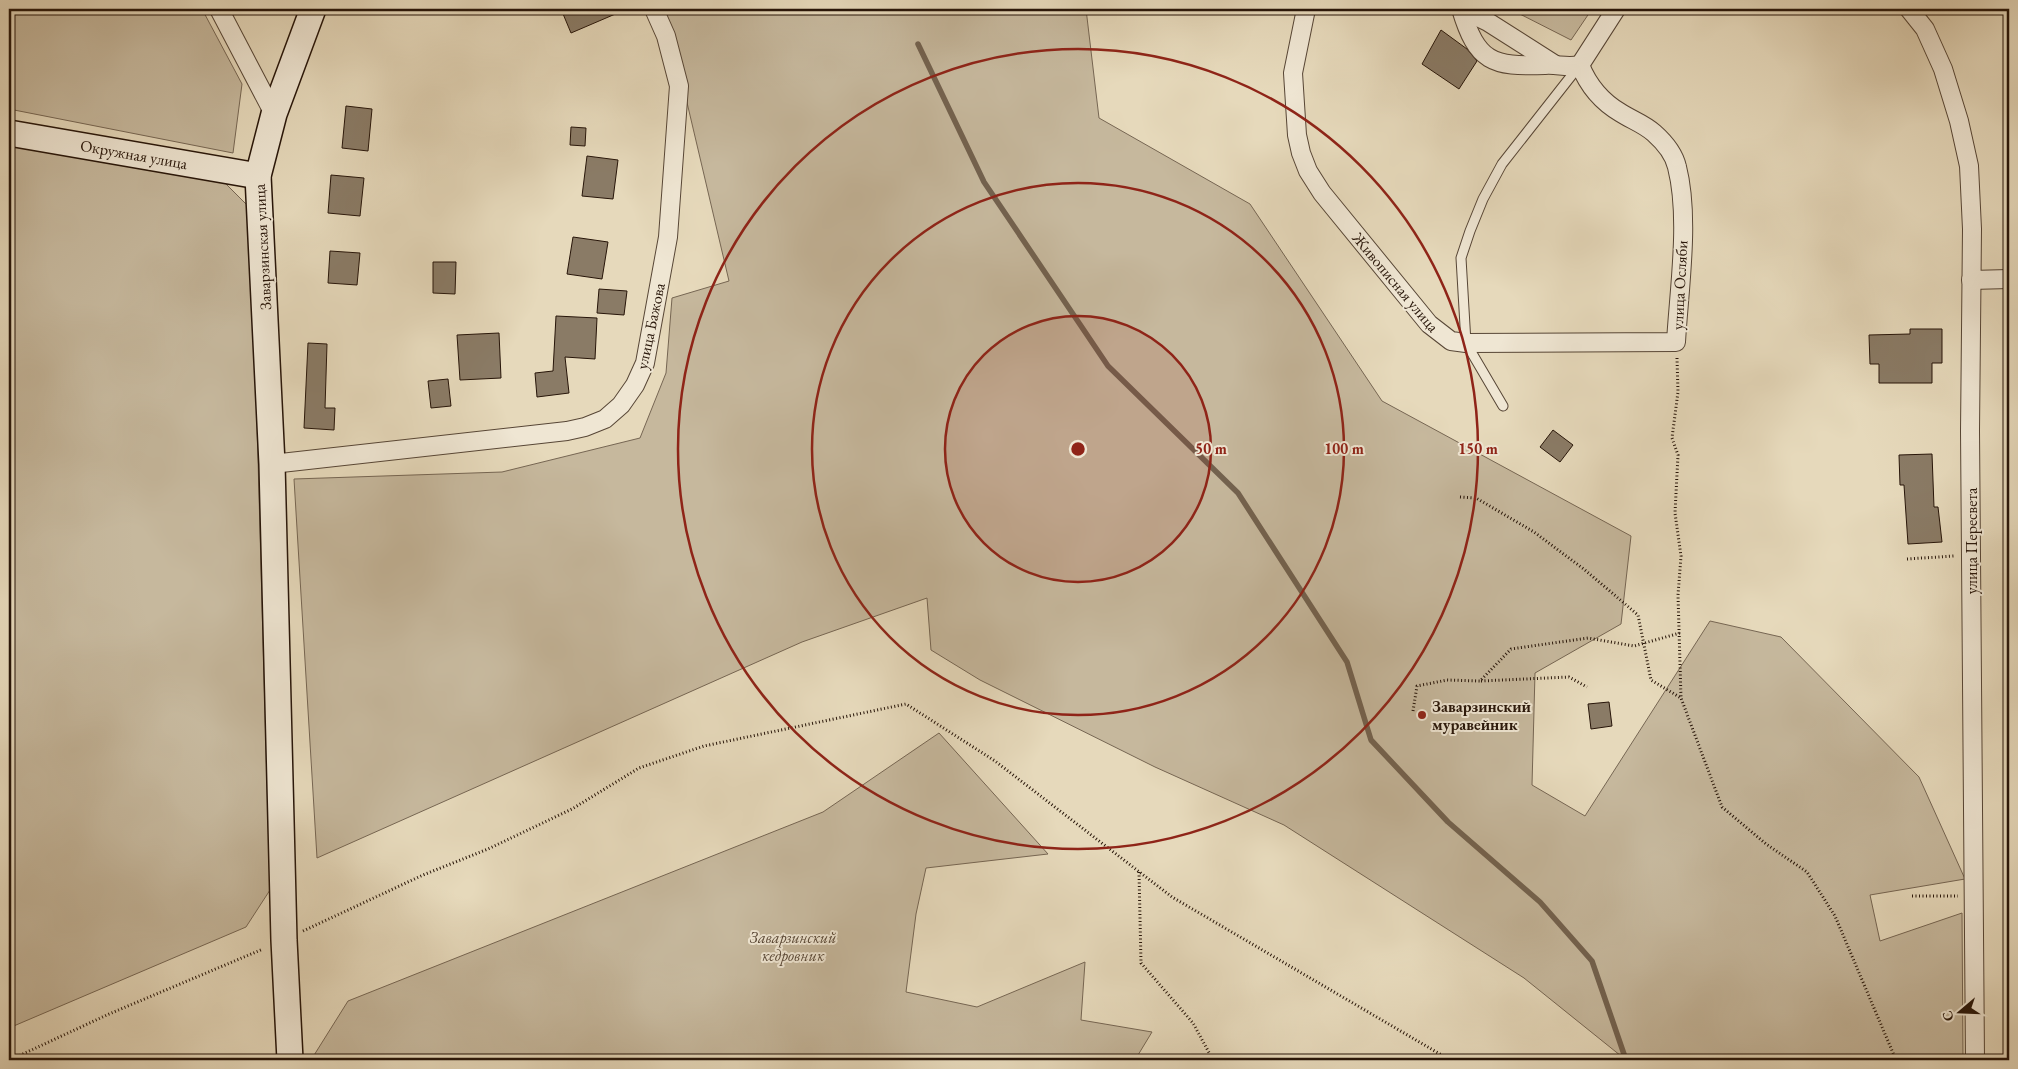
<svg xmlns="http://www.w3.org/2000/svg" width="2018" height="1069" font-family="'EB Garamond',serif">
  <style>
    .green { fill: #c6b89d; stroke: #766653 }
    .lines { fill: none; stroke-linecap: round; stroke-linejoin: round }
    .stream { stroke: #73624f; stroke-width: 5.5 }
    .building { fill: #8a7b66; stroke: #271509 }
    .lane-casing { stroke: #574636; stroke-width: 11 }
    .street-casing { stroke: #574636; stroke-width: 20 }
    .secondary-casing { stroke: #271509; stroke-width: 28 }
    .path { stroke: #271509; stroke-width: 3; stroke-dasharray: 1 2.5; stroke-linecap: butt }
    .lane { stroke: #efe6d3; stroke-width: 9 }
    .street { stroke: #efe6d3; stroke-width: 18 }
    .secondary { stroke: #efe6d3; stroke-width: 25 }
    .ring { fill: none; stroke: #8f2418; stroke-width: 2.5 }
    .poi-dot { fill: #8f2418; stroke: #efe6d3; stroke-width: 2 }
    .labels { text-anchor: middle; stroke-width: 4; stroke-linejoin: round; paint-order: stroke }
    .street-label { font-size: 16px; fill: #271509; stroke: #efe6d3 }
    .poi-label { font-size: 16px; font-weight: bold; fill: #271509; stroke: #efe6d3; text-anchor: start }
    .park-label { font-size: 16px; font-style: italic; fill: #574635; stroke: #efe6d3 }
    .centre { fill: #8f2418; stroke: #efe6d3; stroke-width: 2.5 }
    .ring-label { font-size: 15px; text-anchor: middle; font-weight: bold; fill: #8f2418; stroke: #efe6d3; stroke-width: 4; stroke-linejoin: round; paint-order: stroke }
  </style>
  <rect width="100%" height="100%" fill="#e6d9bb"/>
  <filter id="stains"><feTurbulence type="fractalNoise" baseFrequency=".004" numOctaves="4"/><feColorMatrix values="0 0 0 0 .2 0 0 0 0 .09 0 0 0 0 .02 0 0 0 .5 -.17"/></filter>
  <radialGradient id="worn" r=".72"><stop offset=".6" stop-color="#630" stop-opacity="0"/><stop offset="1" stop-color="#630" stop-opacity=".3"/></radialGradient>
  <!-- green -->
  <g class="green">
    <path d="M 9,9 L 202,9 L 242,84 L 233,153 L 9,109 Z"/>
    <path d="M 665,9 L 1086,9 L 1099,118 L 1250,204 L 1382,401 L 1631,536 L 1621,624 L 1535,673 L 1532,785 L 1585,816 L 1710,621 L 1781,637 L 1919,777 L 1965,879 L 1870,895 L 1880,941 L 1962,913 L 1963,1060 L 1626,1060 L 1524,978 L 1284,825 L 1155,767 L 980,680 L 931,650 L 927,598 L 802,642 L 317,858 L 294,479 L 502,472 L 640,438 L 666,373 L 672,298 L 729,281 Z"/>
    <path d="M 1510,9 L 1592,9 L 1571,40 Z"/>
    <path d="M 9,144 L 225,183 L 251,209 L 270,890 L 246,927 L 9,1028 Z"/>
    <path d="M 939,733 L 1048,854 L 926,868 L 916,914 L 906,992 L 977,1007 L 1085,962 L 1081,1020 L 1152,1032 L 1135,1060 L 311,1060 L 348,1001 L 823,812 Z"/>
  </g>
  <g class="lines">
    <!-- stream -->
    <path class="stream" d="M 918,44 L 984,182 L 1108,366 L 1238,493 L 1347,662 L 1371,740 L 1448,822 L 1540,902 L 1592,961 L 1626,1060"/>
  </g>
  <!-- building -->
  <g class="building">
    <path d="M 561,9 L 627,9 L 571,33 Z"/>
    <path d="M 1441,30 L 1467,49 L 1477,61 L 1459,89 L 1422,64 Z"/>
    <path d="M 346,106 L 372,109 L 368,151 L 342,148 Z"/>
    <path d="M 571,127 L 586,128 L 585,146 L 570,145 Z"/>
    <path d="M 587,156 L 618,160 L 613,199 L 582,196 Z"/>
    <path d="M 331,175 L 364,178 L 360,216 L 328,213 Z"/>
    <path d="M 573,237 L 608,242 L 602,279 L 567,274 Z"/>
    <path d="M 330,251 L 360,253 L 357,285 L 328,283 Z"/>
    <path d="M 433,262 L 456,262 L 455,294 L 433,293 Z"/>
    <path d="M 599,289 L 627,291 L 624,315 L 597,313 Z"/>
    <path d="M 556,316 L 597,318 L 595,359 L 565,357 L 569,393 L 537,397 L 535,373 L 553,371 Z"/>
    <path d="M 1910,329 L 1942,329 L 1942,363 L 1932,363 L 1932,383 L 1879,383 L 1879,364 L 1870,364 L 1869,335 L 1910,334 Z"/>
    <path d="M 499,333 L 501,378 L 460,380 L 457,335 Z"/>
    <path d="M 308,343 L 327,344 L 325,408 L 335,408 L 334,430 L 304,428 Z"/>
    <path d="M 448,379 L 451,406 L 431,408 L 428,381 Z"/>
    <path d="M 1553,430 L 1573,445 L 1560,462 L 1540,447 Z"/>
    <path d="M 1932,454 L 1934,507 L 1938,507 L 1942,542 L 1908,544 L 1904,485 L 1900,485 L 1899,455 Z"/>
    <path d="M 1609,702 L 1612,726 L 1591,729 L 1588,704 Z"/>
  </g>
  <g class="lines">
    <!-- lane casing -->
    <g class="lane-casing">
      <path id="lane" d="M 1503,406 L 1466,343 L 1461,258 L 1470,231 L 1483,199 L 1502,164 L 1579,66"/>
    </g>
    <!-- street casing -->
    <g class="street-casing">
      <g id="street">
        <path d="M 219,9 L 274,114"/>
        <path d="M 1306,9 L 1293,73 L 1297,135 L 1301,153 L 1308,171 L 1322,193 L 1429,324 L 1451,341 L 1466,343 L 1676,342 C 1679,289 1690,218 1677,167 C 1674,154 1663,141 1654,133 C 1644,124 1632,120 1621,113 C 1602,102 1588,85 1580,65 C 1568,68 1557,64 1545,65 C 1492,67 1477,62 1461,9"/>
        <path d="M 1461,9 L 1488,22 L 1554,64"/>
        <path d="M 1909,9 L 1925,29 L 1943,69 L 1959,121 L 1969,166 L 1972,229 L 1970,431 L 1975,1060"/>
        <path d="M 1580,65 L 1616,9"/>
        <path d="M 1971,280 L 2009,279"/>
        <path d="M 272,464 L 567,431 L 585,427 L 605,419 L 621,405 L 635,385 L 645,363 L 668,237 L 679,86 L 666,36 L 654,9"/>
      </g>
    </g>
    <!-- secondary casing -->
    <g class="secondary-casing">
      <g id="secondary">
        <path d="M 9,133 L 258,176"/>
        <path d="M 290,1060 L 284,940 L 272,464 L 258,176 L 274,114 L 313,9"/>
      </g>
    </g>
    <!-- path -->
    <g class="path">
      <path d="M 1677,358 L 1678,392 L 1672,438 L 1678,455 L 1675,513 L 1681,556 L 1678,595 L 1681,698"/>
      <path d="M 1460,497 L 1476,498 L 1534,532 L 1585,570 L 1638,615 L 1651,680 L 1681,698 L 1722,807 L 1766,844 L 1807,872 L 1835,916 L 1896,1060"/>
      <path d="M 1907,559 L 1954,556"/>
      <path d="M 1481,681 L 1569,677 L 1587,687"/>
      <path d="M 1413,711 L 1417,686 L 1447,680 L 1480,681 L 1511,649 L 1588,638 L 1634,646 L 1680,633"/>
      <path d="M 1139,872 L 1141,963 L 1193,1023 L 1213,1060"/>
      <path d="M 1912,896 L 1958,896"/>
      <path d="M 303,931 L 423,875 L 488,849 L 572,809 L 639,768 L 704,746 L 906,704 L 995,761 L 1172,897 L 1450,1060"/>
      <path d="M 10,1060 L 109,1014 L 263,949"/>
    </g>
    <!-- lane -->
    <use href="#lane" class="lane"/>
    <!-- street -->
    <use href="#street" class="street"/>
    <!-- secondary -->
    <use href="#secondary" class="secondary"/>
  </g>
  <!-- distance rings -->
  <circle cx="1078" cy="449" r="133" fill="#8f2418" fill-opacity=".12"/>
  <g class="ring">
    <circle cx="1078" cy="449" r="133"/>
    <circle cx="1078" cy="449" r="266"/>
    <circle cx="1078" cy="449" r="400"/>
  </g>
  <!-- markers -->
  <circle class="poi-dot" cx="1422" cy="715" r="5"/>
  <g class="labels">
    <!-- street labels -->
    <g class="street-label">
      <text transform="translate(134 154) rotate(10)" y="6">Окружная улица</text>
      <text transform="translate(262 247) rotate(-93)" y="6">Заварзинская улица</text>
      <text transform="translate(1396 282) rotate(50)" y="6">Живописная улица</text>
      <text transform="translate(1679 285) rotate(-87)" y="6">улица Осляби</text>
      <text transform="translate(650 326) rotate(-78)" y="6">улица Бажова</text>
      <text transform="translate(1971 541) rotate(-90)" y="6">улица Пересвета</text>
    </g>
    <!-- poi labels -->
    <g class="poi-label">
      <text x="1432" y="712">Заварзинский<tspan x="1432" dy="18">муравейник</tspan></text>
    </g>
    <!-- park labels -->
    <g class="park-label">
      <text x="793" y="943">Заварзинский<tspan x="793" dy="18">кедровник</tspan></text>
    </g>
  </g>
  <circle cx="1078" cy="449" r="8" class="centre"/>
  <g class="ring-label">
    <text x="1211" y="454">50 m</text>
    <text x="1344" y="454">100 m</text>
    <text x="1478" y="454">150 m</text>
  </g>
  <!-- margin -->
  <rect width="2018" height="1069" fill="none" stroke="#e6d9bb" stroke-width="30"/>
  <rect x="10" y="10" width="1998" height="1049" fill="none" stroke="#271509" stroke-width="2.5"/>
  <rect x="15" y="15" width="1988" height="1039" fill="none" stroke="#271509"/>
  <!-- north arrow -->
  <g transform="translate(1960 1012) rotate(251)" stroke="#efe6d3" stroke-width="4" paint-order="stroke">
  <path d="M0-4L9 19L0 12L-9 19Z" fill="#271509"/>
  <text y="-8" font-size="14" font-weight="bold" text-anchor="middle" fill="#271509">С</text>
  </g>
  <rect width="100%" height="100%" filter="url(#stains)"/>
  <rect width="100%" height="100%" fill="url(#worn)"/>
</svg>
